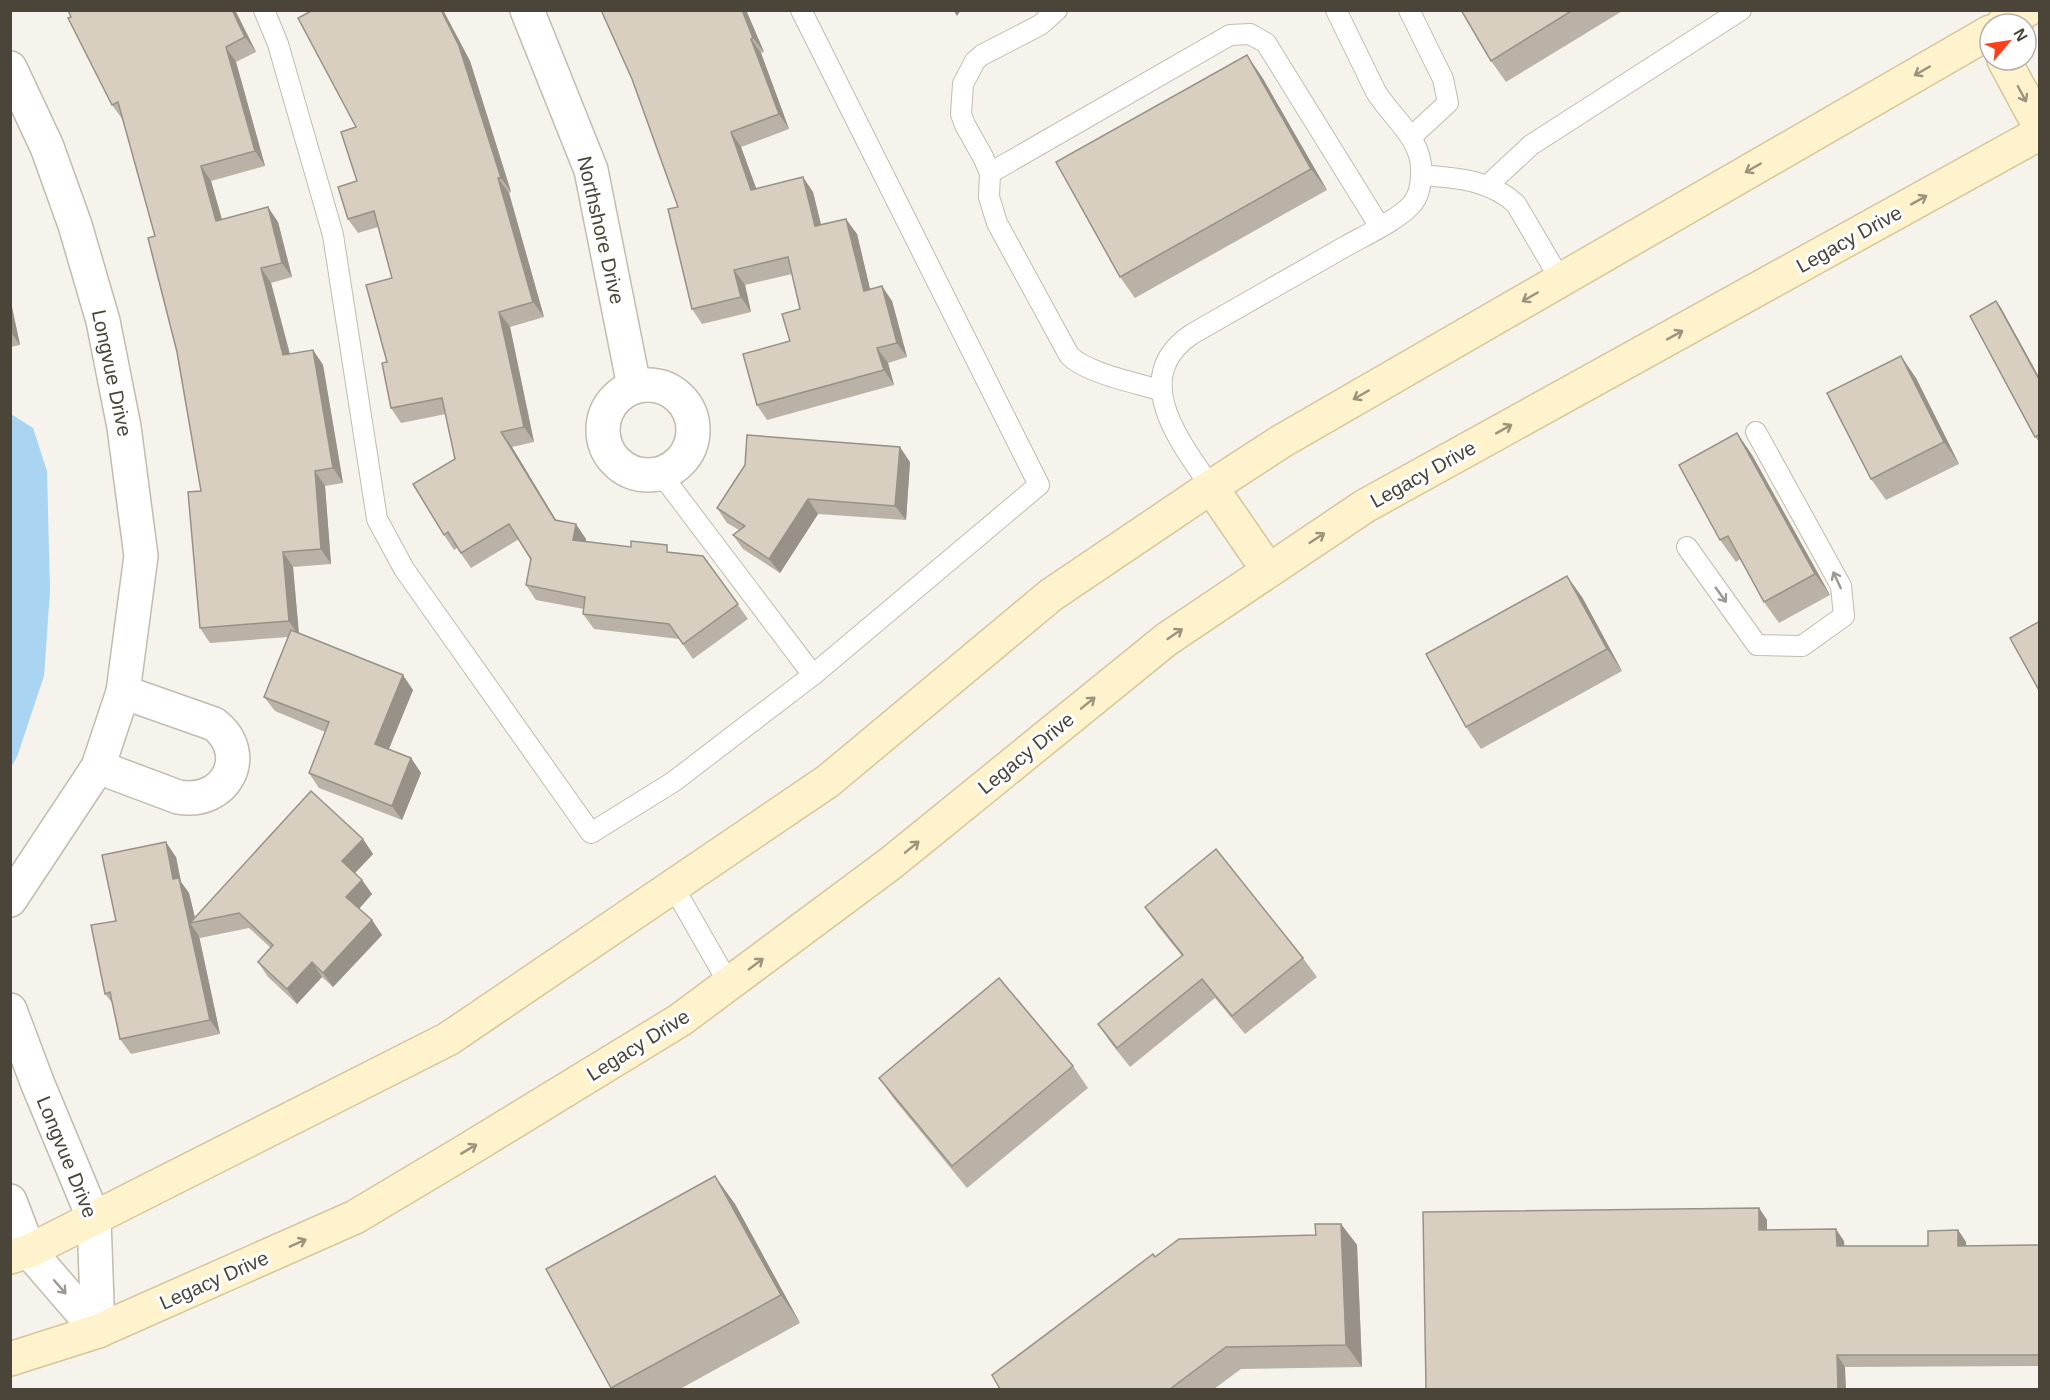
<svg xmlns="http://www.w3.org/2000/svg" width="2050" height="1400" font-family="Helvetica,sans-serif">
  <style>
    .water { fill: #a9d4f2 }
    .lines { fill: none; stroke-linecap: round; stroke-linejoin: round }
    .service-casing { stroke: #c2bbae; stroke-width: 22 }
    .minor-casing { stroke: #c2bbae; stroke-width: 36 }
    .secondary-casing { stroke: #d6c79b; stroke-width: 36 }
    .service { stroke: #fff; stroke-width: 20 }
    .minor { stroke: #fff; stroke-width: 33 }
    .secondary { stroke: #fff3cd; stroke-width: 33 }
    .wall { fill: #bab2a6 }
    .shaded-wall { fill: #979187 }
    .building { fill: #d8cfc1; stroke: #979187; stroke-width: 1.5 }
    .oneway { stroke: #9c937c }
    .oneway2 { stroke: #9c9892 }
    .labels { text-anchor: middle; stroke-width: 6; stroke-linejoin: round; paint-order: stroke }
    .street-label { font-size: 20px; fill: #4b4439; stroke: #fff }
  </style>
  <rect width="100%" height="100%" fill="#f6f3ec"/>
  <!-- water -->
  <path class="water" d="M 11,414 L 33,428 L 47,471 L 50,591 L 44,676 L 17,757 L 11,767 Z"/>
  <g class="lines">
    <!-- service casing -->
    <g class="service-casing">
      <g id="service">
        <path d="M 264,10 L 278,44 L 333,235 L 377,519 L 404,569 L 591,833 L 673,782 L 813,675 L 1039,485 L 801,10"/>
        <path d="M 1057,10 L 1040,25 L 982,55 L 975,61 L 963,84 L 961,114 L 965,125 L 983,157 L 990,173 L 989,197 L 997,223 L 1069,355 C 1085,373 1138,383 1162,391"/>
        <path d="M 1409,10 L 1443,79 L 1448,103 L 1411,137"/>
        <path d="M 990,173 L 1230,35 L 1250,34 L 1266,43 L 1380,227"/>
        <path d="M 1421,175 C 1456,178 1489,179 1516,204 L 1560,279"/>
        <path d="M 1488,185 L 1531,145 L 1741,10"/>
        <path d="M 661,474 L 813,675"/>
        <path d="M 1211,487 C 1180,442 1128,377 1192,334 C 1243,305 1295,275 1346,246 C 1364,236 1400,219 1412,204 C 1419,196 1421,185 1421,174 C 1424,140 1392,118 1376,92 L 1336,10"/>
        <path d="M 1687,547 L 1757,645 L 1802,646 L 1844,616 L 1841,586 L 1756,432"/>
        <path d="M 673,886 L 729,984"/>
      </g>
    </g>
    <!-- minor casing -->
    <g class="minor-casing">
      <g id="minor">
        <path d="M 527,10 L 591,170 L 634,386"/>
        <path d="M 10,68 L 47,147 L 75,225 L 103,321 L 124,427 L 141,556 L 123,692 L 98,767 L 10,900"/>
        <circle cx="648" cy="430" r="45"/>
        <path d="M 98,767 L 178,797 C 226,806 253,754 214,724 L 123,692"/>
        <path d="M 10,1010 L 37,1082 L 94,1219 L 98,1331"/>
        <path d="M 10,1201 L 29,1251 L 98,1331"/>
      </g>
    </g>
    <!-- secondary casing -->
    <g class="secondary-casing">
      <g id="secondary">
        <path d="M 2003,24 L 2027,10"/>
        <path d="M 2004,60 L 2040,127"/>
        <path d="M 1211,487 L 1268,570"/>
        <path d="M 10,1257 L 29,1251 L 448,1039 L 828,781 L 1051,595 L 1211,487 L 1282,441 L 1990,32"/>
        <path d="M 10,1359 L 98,1331 L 355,1217 L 464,1152 L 680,1020 L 891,863 L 1167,639 L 1365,506 L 2040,133"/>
      </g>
    </g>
    <!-- service -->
    <use href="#service" class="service"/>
    <!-- minor -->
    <use href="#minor" class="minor"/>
    <!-- secondary -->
    <use href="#secondary" class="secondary"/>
  </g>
  <!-- wall -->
  <g class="wall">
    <path d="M 235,10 L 256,52 L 236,62 L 265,166 L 211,181 L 222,219 L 278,222 L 292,277 L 271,283 L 290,354 L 313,350 L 323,365 L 343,483 L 325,486 L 331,564 L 293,567 L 299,633 L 413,690 L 389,749 L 411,758 L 421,773 L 402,820 L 319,788 L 309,773 L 325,732 L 275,711 L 264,697 L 288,637 L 210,643 L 200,628 L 201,491 L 177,352 L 155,236 L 123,120 L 112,105 L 71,17 Z"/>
    <path d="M 313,10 L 443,10 L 470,61 L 511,192 L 509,193 L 544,317 L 510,327 L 534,442 L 512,447 L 556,520 L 586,539 L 586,542 L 703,556 L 748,619 L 693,659 L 679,639 L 594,629 L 583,614 L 584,609 L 536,600 L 526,585 L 531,559 L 519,539 L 471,568 L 457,548 L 454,550 L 444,535 L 455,459 L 446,414 L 401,423 L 391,408 L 387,362 L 392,278 L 378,227 L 358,233 L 348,219 L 357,181 L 356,127 Z"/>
    <path d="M 746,10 L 764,52 L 761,53 L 789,129 L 741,147 L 756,189 L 813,192 L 821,225 L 857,234 L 870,289 L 892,301 L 907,357 L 888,363 L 894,385 L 767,420 L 757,405 L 790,341 L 800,309 L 792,274 L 745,285 L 751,312 L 702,324 L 692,309 L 678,207 L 632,79 Z"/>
    <path d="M 1461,10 L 1624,10 L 1506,82 L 1491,61 Z"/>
    <path d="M 1262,77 L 1327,190 L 1135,298 L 1120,277 Z"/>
    <path d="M 10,298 L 20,345 L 10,347 Z"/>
    <path d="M 1996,301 L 2001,308 L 2040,379 L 2040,443 L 2035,437 Z"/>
    <path d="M 1916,378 L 1959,464 L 1886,500 L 1871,479 Z"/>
    <path d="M 1737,433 L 1752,455 L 1830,595 L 1779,623 L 1764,602 L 1740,559 L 1736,562 L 1720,540 Z"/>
    <path d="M 910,462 L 906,520 L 818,514 L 780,573 L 743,549 L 733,535 L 739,530 L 727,523 L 717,508 Z"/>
    <path d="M 1582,597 L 1622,671 L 1481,749 L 1466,727 Z"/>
    <path d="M 363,839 L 373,854 L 355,873 L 362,880 L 372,894 L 359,909 L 372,920 L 382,935 L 333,987 L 322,977 L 297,1004 L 268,977 L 258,962 L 271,948 L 249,928 L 200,938 L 199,936 L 220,1034 L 131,1054 L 120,1039 L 113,1004 L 105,994 L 116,921 L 176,857 L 181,882 L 189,893 L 195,918 Z"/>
    <path d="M 1145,907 L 1303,958 L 1317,977 L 1245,1034 L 1215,998 L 1130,1067 L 1111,1043 L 1098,1024 L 1182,956 L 1158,926 Z"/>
    <path d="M 1073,1066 L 1088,1088 L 967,1188 L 894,1099 L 879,1078 Z"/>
    <path d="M 735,1204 L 800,1323 L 680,1389 L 612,1389 L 546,1269 Z"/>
    <path d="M 1759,1208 L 1767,1220 L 1767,1230 L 1844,1241 L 1844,1246 L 1928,1246 L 1958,1230 L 1966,1242 L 1966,1246 L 2040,1245 L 2040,1366 L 1845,1367 L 1426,1389 Z"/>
    <path d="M 1341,1224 L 1357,1245 L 1362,1367 L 1241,1369 L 1214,1389 L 1000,1389 L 1316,1235 Z"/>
  </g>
  <!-- shaded-wall -->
  <g class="shaded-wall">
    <path d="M 232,10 L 235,10 L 256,52 L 245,37 Z"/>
    <path d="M 441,10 L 443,10 L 470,61 L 511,192 L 501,178 Z"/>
    <path d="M 742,10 L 746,10 L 764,52 L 753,38 Z"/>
    <path d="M 953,10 L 961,10 L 957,16 Z"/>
    <path d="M 751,39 L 761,53 L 789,129 L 779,114 Z"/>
    <path d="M 226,47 L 236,62 L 265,166 L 255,151 Z"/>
    <path d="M 1247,55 L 1262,77 L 1327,190 L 1311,169 Z"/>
    <path d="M 731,132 L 741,147 L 762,204 L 751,190 Z"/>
    <path d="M 201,166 L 211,181 L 226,235 L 216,221 Z"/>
    <path d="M 803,177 L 813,192 L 825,241 L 815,226 Z"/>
    <path d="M 498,178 L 509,193 L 544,317 L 533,302 Z"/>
    <path d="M 268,207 L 278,222 L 292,277 L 282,263 Z"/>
    <path d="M 846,219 L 857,234 L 874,306 L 864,291 Z"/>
    <path d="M 261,268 L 271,283 L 294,370 L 283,355 Z"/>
    <path d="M 734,270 L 745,285 L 751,312 L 741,297 Z"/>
    <path d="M 882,286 L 892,301 L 907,357 L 897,343 Z"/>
    <path d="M 10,298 L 20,345 L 10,331 Z"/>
    <path d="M 1996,301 L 2001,308 L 2040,379 L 2040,381 Z"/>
    <path d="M 499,312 L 510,327 L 534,442 L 524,427 Z"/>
    <path d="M 877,348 L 888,363 L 894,385 L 884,370 Z"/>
    <path d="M 313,350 L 323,365 L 343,483 L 333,468 Z"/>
    <path d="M 1901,356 L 1916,378 L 1959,464 L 1944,442 Z"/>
    <path d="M 501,432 L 512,447 L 565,535 L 555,520 Z"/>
    <path d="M 1737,433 L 1752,455 L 1830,595 L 1815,574 Z"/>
    <path d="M 900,447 L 910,462 L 906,520 L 895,506 Z"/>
    <path d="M 315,471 L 325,486 L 331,564 L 321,549 Z"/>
    <path d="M 808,499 L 818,514 L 780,573 L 769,559 Z"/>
    <path d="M 576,524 L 586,539 L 583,555 L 573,540 Z"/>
    <path d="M 283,552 L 293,567 L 299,636 L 289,621 Z"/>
    <path d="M 1567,576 L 1582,597 L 1622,671 L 1607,649 Z"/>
    <path d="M 403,675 L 413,690 L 385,758 L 375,744 Z"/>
    <path d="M 411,758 L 421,773 L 402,820 L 392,806 Z"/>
    <path d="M 363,839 L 373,854 L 352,876 L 342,861 Z"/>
    <path d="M 166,842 L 176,857 L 181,882 L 189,893 L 196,922 L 190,923 L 199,936 L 220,1034 L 210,1020 L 173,879 Z"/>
    <path d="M 362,880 L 372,894 L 356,912 L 346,897 Z"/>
    <path d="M 372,920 L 382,935 L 333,987 L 323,973 Z"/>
    <path d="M 312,962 L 322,977 L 297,1004 L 287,989 Z"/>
    <path d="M 715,1176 L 735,1204 L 800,1323 L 781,1295 Z"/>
    <path d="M 1759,1208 L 1767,1220 L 1767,1241 L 1759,1230 Z"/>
    <path d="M 1341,1224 L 1357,1245 L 1362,1367 L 1346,1345 Z"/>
    <path d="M 1836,1229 L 1844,1241 L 1845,1258 L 1837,1246 Z"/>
    <path d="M 1958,1230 L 1966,1242 L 1967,1257 L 1958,1246 Z"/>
    <path d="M 1837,1355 L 1845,1367 L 1846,1389 L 1838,1389 Z"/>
  </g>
  <!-- building -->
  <g class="building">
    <path d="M 68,10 L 232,10 L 245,37 L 226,47 L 255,151 L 201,166 L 216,221 L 268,207 L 282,263 L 261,268 L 283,355 L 313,350 L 333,468 L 315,471 L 321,549 L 283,552 L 289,621 L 200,628 L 188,492 L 201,491 L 177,352 L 148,238 L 155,236 L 118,102 L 112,105 L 68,18 L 71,17 Z"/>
    <path d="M 313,10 L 441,10 L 459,46 L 501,178 L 498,178 L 533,302 L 499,312 L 524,427 L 501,432 L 555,520 L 576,524 L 573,540 L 631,547 L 631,541 L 667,545 L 667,552 L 703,556 L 738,604 L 683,644 L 669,624 L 583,614 L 585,597 L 526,585 L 531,559 L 509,524 L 461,553 L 448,532 L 444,535 L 413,484 L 455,459 L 442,398 L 391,408 L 382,363 L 387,362 L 366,285 L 392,278 L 374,211 L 348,219 L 338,187 L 357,181 L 341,132 L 356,127 L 298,18 Z"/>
    <path d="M 601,10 L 742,10 L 753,38 L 751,39 L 779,114 L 731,132 L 751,190 L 803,177 L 815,226 L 846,219 L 864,291 L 882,286 L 897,343 L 877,348 L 884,370 L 757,405 L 743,354 L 790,341 L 782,314 L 800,309 L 788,257 L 734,270 L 741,297 L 692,309 L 668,209 L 678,207 L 632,79 Z"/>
    <path d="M 1461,10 L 1573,10 L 1491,61 Z"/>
    <path d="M 1247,55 L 1311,169 L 1120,277 L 1056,162 Z"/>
    <path d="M 1996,301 L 2040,381 L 2040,434 L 2035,437 L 1970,316 Z"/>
    <path d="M 1901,356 L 1944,442 L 1871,479 L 1827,393 Z"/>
    <path d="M 1737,433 L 1815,574 L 1764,602 L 1728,536 L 1720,540 L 1679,465 Z"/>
    <path d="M 747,435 L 900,447 L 895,506 L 808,499 L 769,559 L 733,535 L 745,526 L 717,508 L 745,465 Z"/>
    <path d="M 1567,576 L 1607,649 L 1466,727 L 1426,654 Z"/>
    <path d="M 2040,621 L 2040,692 L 2010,638 Z"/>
    <path d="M 291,630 L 403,675 L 375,744 L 411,758 L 392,806 L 309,773 L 329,722 L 264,697 Z"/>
    <path d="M 311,791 L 363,839 L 342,861 L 362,880 L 346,897 L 372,920 L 323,973 L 312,962 L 287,989 L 258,962 L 273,945 L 239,913 L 190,923 Z"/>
    <path d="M 166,842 L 173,879 L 179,878 L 210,1020 L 120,1039 L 110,992 L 105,994 L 91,925 L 116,921 L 102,855 Z"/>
    <path d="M 1216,849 L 1303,958 L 1232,1016 L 1202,979 L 1117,1048 L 1098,1024 L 1183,955 L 1145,907 Z"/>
    <path d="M 999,978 L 1073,1066 L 952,1166 L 879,1078 Z"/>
    <path d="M 715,1176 L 781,1295 L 611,1388 L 546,1269 Z"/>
    <path d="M 1759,1208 L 1759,1230 L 1836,1229 L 1837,1246 L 1928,1246 L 1928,1231 L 1958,1230 L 1958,1246 L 2040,1245 L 2040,1355 L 1837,1355 L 1838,1389 L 1426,1389 L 1423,1212 Z"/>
    <path d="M 1315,1224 L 1341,1224 L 1346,1345 L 1226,1347 L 1170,1389 L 1000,1389 L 992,1375 L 1153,1254 L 1155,1257 L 1179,1239 L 1316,1235 Z"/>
  </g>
  <!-- one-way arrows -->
  <defs><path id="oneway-shaft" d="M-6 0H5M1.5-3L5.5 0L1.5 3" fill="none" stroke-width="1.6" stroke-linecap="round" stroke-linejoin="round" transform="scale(1.5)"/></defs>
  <g class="oneway">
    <use href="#oneway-shaft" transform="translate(1922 71) rotate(150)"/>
    <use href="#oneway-shaft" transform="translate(2022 94) rotate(62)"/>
    <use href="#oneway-shaft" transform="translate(1753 168) rotate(150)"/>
    <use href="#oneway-shaft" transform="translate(1919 200) rotate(-29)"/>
    <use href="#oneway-shaft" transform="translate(1530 297) rotate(150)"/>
    <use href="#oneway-shaft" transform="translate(1675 335) rotate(-29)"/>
    <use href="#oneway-shaft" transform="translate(1361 395) rotate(150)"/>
    <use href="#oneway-shaft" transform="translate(1504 429) rotate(-29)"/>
    <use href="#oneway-shaft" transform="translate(1317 538) rotate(-33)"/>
    <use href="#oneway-shaft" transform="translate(1175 634) rotate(-34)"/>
    <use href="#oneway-shaft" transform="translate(1088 703) rotate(-39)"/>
    <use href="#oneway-shaft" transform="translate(912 847) rotate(-39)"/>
    <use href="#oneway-shaft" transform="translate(756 964) rotate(-37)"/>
    <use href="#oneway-shaft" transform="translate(469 1149) rotate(-31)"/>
    <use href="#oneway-shaft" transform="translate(298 1243) rotate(-24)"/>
  </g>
  <g class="oneway2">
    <use href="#oneway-shaft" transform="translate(1837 580) rotate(-115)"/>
    <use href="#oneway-shaft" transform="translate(1721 595) rotate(54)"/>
    <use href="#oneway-shaft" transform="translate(60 1287) rotate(49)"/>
  </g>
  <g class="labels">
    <!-- street labels -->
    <g class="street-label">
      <text transform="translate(601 230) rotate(77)" y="7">Northshore Drive</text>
      <text transform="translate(1849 239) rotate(-29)" y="7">Legacy Drive</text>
      <text transform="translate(112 373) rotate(78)" y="7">Longvue Drive</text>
      <text transform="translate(1423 474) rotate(-29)" y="7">Legacy Drive</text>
      <text transform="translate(1026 753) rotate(-39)" y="7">Legacy Drive</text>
      <text transform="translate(638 1045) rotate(-32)" y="7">Legacy Drive</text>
      <text transform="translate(67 1157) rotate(68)" y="7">Longvue Drive</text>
      <text transform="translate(214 1280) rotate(-24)" y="7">Legacy Drive</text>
    </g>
  </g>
  <!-- border -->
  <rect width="2050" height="1400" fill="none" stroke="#4b4439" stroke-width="24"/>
  <!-- north arrow -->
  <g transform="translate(2008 42) rotate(61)"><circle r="28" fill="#ffffff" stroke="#b7b4b0" stroke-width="1.5"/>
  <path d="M0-4.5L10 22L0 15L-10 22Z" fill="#fc3f1d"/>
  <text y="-9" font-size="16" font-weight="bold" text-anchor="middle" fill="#4b4439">N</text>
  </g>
</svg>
